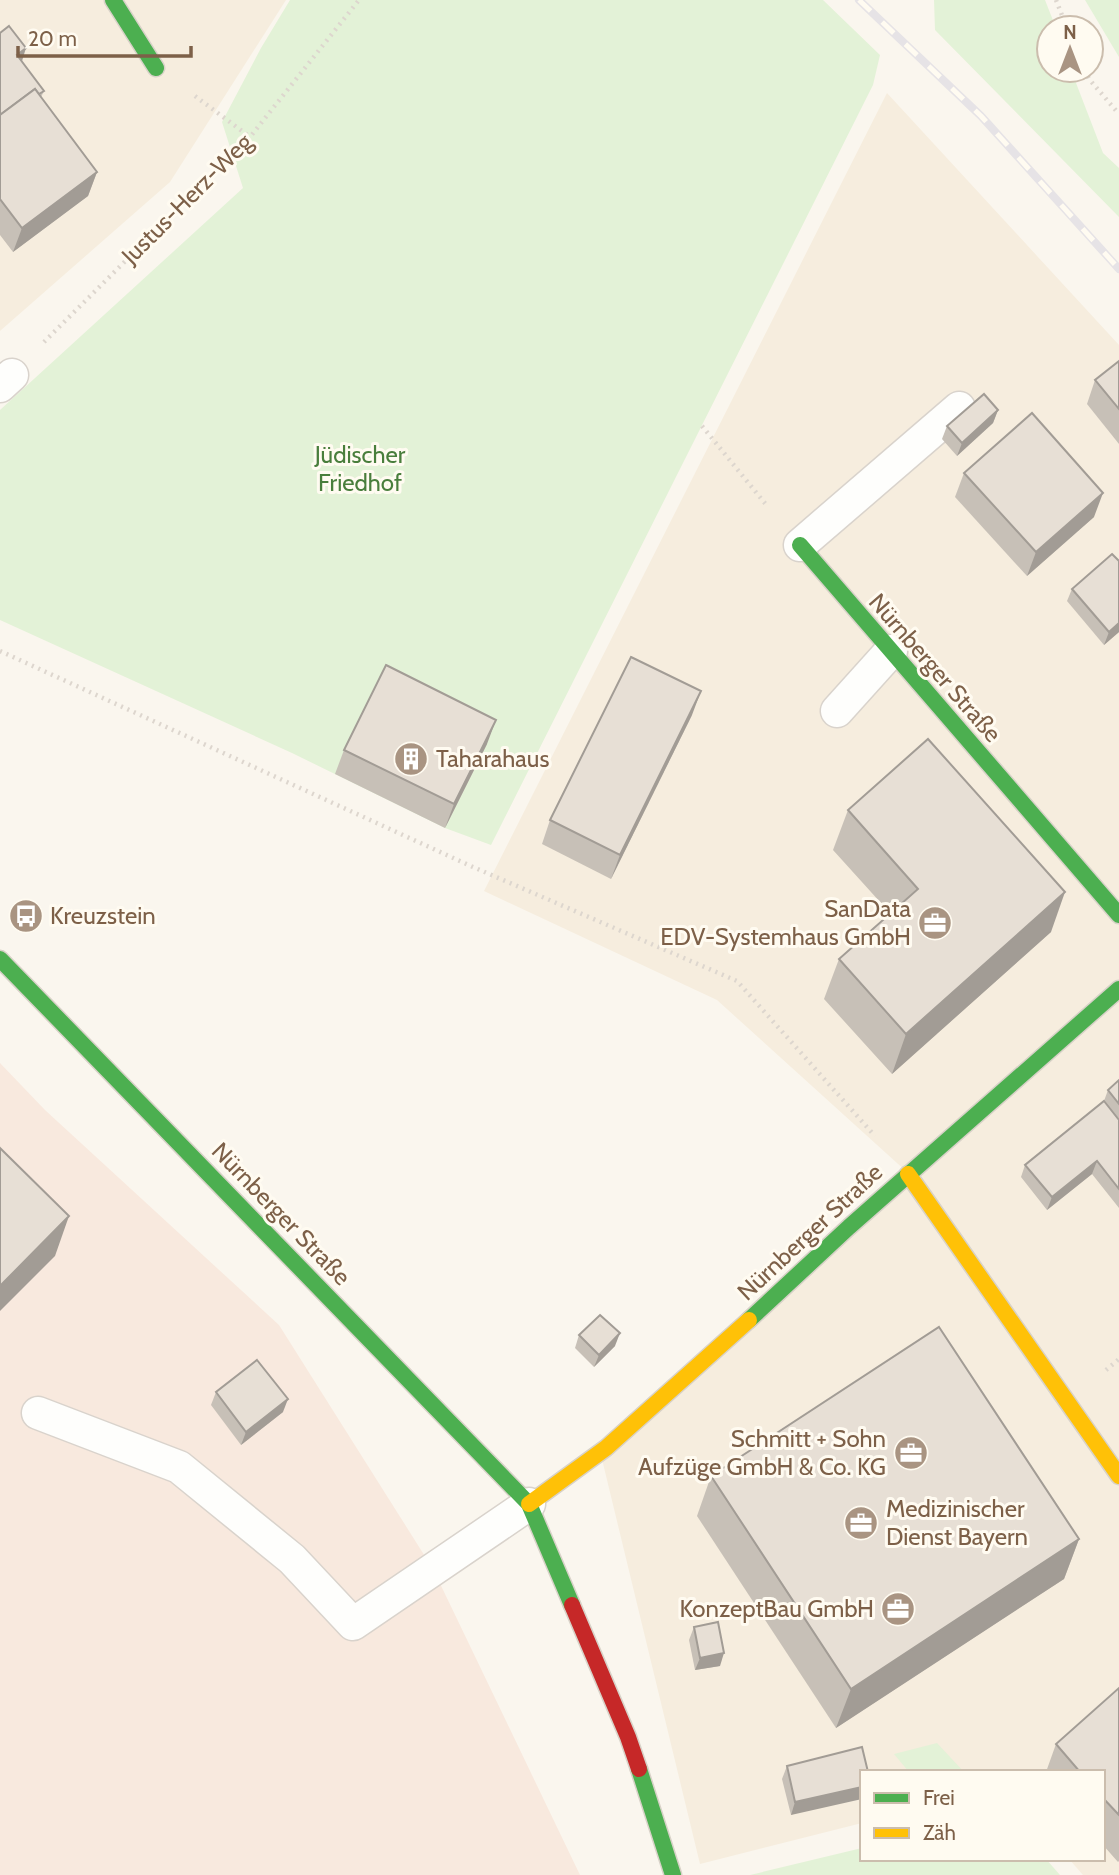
<svg xmlns="http://www.w3.org/2000/svg" width="1119" height="1875" font-family="Cabin,sans-serif">
  <style>
    .residential { fill: #f6edde }
    .commercial { fill: #f8e9de }
    .green { fill: #e3f2d7 }
    .lines { fill: none; stroke-linecap: round; stroke-linejoin: round }
    .lane-casing { stroke: #d9d3cc; stroke-width: 35 }
    .fast-casing { stroke: #d8d2c8; stroke-width: 19 }
    .slow-casing { stroke: #d8d2c8; stroke-width: 19 }
    .jam-casing { stroke: #d8d2c8; stroke-width: 19 }
    .path { stroke: #ddd6ce; stroke-width: 4.5; stroke-dasharray: 2 5; stroke-linecap: butt }
    .lane { stroke: #fefefc; stroke-width: 32 }
    .fast { stroke: #4caf50; stroke-width: 16 }
    .slow { stroke: #ffc107; stroke-width: 16 }
    .jam { stroke: #c62828; stroke-width: 16 }
    .rail-casing { stroke: #e6e3e6; stroke-width: 8 }
    .rail { stroke: #fffbf1; stroke-width: 5; stroke-dasharray: 16; stroke-linecap: butt }
    .wall { fill: #c7c0b7 }
    .shaded-wall { fill: #a29c95 }
    .building { fill: #e7dfd5; stroke: #a29c95; stroke-width: 2 }
    .labels { text-anchor: middle; stroke-width: 6; stroke-linejoin: round; paint-order: stroke }
    .street-label { font-size: 24px; fill: #7d6048; stroke: #fffbf1 }
    .park-label { font-size: 24px; fill: #497e3c; stroke: #fffbf1 }
    .poi-label { font-size: 24px; fill: #7d6048; stroke: #fffbf1; text-anchor: start }
  </style>
  <rect width="100%" height="100%" fill="#faf6ee"/>
  <!-- residential -->
  <g class="residential">
    <path d="M 0,0 L 286,0 L 170,182 L 0,331 Z"/>
    <path d="M 887,93 L 1119,345 L 1119,1875 L 1083,1875 L 1069,1859 L 1103,1859 L 1103,1772 L 862,1772 L 862,1823 L 700,1864 L 600,1451 L 908,1173 L 717,1000 L 484,891 Z"/>
  </g>
  <!-- commercial -->
  <path class="commercial" d="M 0,1063 L 45,1110 L 279,1325 L 433,1569 L 580,1875 L 0,1875 Z"/>
  <!-- green -->
  <g class="green">
    <path d="M 290,0 L 823,0 L 880,55 L 873,85 L 491,845 L 445,828 L 292,753 L 0,620 L 0,410 L 243,188 L 222,122 L 261,48 Z"/>
    <path d="M 934,0 L 1045,0 L 1056,28 L 1049,28 L 1049,70 L 1071,70 L 1103,153 L 1119,168 L 1119,217 L 935,30 Z"/>
    <path d="M 1085,0 L 1119,0 L 1119,57 Z"/>
    <path d="M 937,1743 L 964,1772 L 909,1772 L 894,1754 Z"/>
    <path d="M 862,1848 L 862,1859 L 1046,1859 L 1060,1875 L 750,1875 Z"/>
  </g>
  <g class="lines">
    <!-- lane casing -->
    <g class="lane-casing">
      <g id="lane">
        <path d="M 0,386 L 12,375"/>
        <path d="M 800,545 L 959,408"/>
        <path d="M 837,711 L 891,651"/>
        <path d="M 38,1413 L 179,1467 L 292,1559 L 353,1624 L 529,1504"/>
      </g>
    </g>
    <!-- fast casing -->
    <g class="fast-casing">
      <g id="fast">
        <path d="M 113,0 L 156,68"/>
        <path d="M 800,545 L 1119,915"/>
        <path d="M 0,959 L 529,1504 L 572,1605"/>
        <path d="M 749,1320 L 849,1227 L 1119,989"/>
        <path d="M 639,1769 L 673,1875"/>
      </g>
    </g>
    <!-- slow casing -->
    <g class="slow-casing">
      <g id="slow">
        <path d="M 908,1174 L 1119,1476"/>
        <path d="M 529,1504 L 606,1448 L 749,1320"/>
      </g>
    </g>
    <!-- jam casing -->
    <g class="jam-casing">
      <path id="jam" d="M 572,1605 L 628,1737 L 639,1769"/>
    </g>
    <!-- path -->
    <g class="path">
      <path d="M 1056,0 L 1067,28"/>
      <path d="M 1085,70 L 1089,79 L 1119,114"/>
      <path d="M 195,96 L 250,137"/>
      <path d="M 44,342 L 250,137 L 359,0"/>
      <path d="M 702,426 L 768,507"/>
      <path d="M 0,651 L 473,867 L 737,981 L 875,1136"/>
      <path d="M 1106,1370 L 1119,1359"/>
    </g>
    <!-- lane -->
    <use href="#lane" class="lane"/>
    <!-- fast -->
    <use href="#fast" class="fast"/>
    <!-- slow -->
    <use href="#slow" class="slow"/>
    <!-- jam -->
    <use href="#jam" class="jam"/>
    <!-- rail casing -->
    <g class="rail-casing">
      <path id="rail" d="M 859,0 L 981,116 L 1119,269"/>
    </g>
    <!-- rail -->
    <use href="#rail" class="rail"/>
  </g>
  <!-- wall -->
  <g class="wall">
    <path d="M 0,33 L 44,91 L 41,97 L 97,172 L 88,196 L 13,252 L 0,235 Z"/>
    <path d="M 1119,361 L 1119,444 L 1087,404 L 1095,380 Z"/>
    <path d="M 998,410 L 993,423 L 957,456 L 942,439 L 947,426 Z"/>
    <path d="M 964,473 L 1094,517 L 1027,576 L 955,497 Z"/>
    <path d="M 1072,589 L 1119,632 L 1104,645 L 1067,601 Z"/>
    <path d="M 692,715 L 611,879 L 542,844 L 550,820 Z"/>
    <path d="M 487,744 L 445,828 L 335,774 L 344,750 Z"/>
    <path d="M 848,810 L 1051,932 L 892,1074 L 824,999 L 839,959 L 890,913 L 833,850 Z"/>
    <path d="M 1119,1080 L 1119,1208 L 1092,1174 L 1047,1210 L 1021,1177 L 1025,1165 L 1104,1101 L 1108,1090 Z"/>
    <path d="M 579,1335 L 615,1346 L 594,1367 L 575,1348 Z"/>
    <path d="M 216,1392 L 283,1412 L 241,1445 L 211,1405 Z"/>
    <path d="M 711,1476 L 1079,1539 L 1064,1579 L 836,1728 L 697,1516 Z"/>
    <path d="M 694,1627 L 720,1666 L 695,1670 L 689,1640 Z"/>
    <path d="M 1119,1688 L 1119,1861 L 1118,1862 L 1103,1845 L 1103,1772 L 1046,1772 L 1056,1744 Z"/>
    <path d="M 787,1766 L 868,1772 L 791,1815 L 782,1779 Z"/>
  </g>
  <!-- shaded-wall -->
  <g class="shaded-wall">
    <path d="M 26,48 L 22,61 L 17,55 Z"/>
    <path d="M 97,172 L 88,196 L 13,252 L 22,228 Z"/>
    <path d="M 998,410 L 993,423 L 957,456 L 962,443 Z"/>
    <path d="M 1103,493 L 1094,517 L 1027,576 L 1036,552 Z"/>
    <path d="M 1119,623 L 1119,632 L 1104,645 L 1109,632 Z"/>
    <path d="M 701,691 L 692,715 L 611,879 L 620,855 Z"/>
    <path d="M 496,720 L 487,744 L 445,828 L 454,804 Z"/>
    <path d="M 1065,892 L 1051,932 L 892,1074 L 906,1034 Z"/>
    <path d="M 1097,1161 L 1092,1174 L 1047,1210 L 1052,1197 Z"/>
    <path d="M 69,1216 L 55,1256 L 0,1311 L 0,1286 Z"/>
    <path d="M 620,1333 L 615,1346 L 594,1367 L 599,1355 Z"/>
    <path d="M 288,1399 L 283,1412 L 241,1445 L 246,1432 Z"/>
    <path d="M 1079,1539 L 1064,1579 L 836,1728 L 851,1689 Z"/>
    <path d="M 724,1653 L 720,1666 L 695,1670 L 700,1658 Z"/>
    <path d="M 862,1787 L 862,1799 L 791,1815 L 795,1802 Z"/>
  </g>
  <!-- building -->
  <g class="building">
    <path d="M 9,26 L 26,48 L 17,55 L 44,91 L 39,94 L 35,89 L 0,115 L 0,33 Z"/>
    <path d="M 35,89 L 97,172 L 22,228 L 0,199 L 0,115 Z"/>
    <path d="M 1119,361 L 1119,409 L 1095,380 Z"/>
    <path d="M 984,394 L 998,410 L 962,443 L 947,426 Z"/>
    <path d="M 1032,413 L 1103,493 L 1036,552 L 964,473 Z"/>
    <path d="M 1112,554 L 1119,561 L 1119,623 L 1109,632 L 1072,589 Z"/>
    <path d="M 631,657 L 701,691 L 620,855 L 550,820 Z"/>
    <path d="M 386,665 L 496,720 L 454,804 L 344,750 Z"/>
    <path d="M 928,739 L 1065,892 L 906,1034 L 839,959 L 918,889 L 848,810 Z"/>
    <path d="M 1119,1080 L 1119,1104 L 1108,1090 Z"/>
    <path d="M 1104,1101 L 1119,1120 L 1119,1189 L 1097,1161 L 1052,1197 L 1025,1165 Z"/>
    <path d="M 0,1148 L 69,1216 L 0,1286 Z"/>
    <path d="M 600,1315 L 620,1333 L 599,1355 L 579,1335 Z"/>
    <path d="M 939,1327 L 1079,1539 L 851,1689 L 711,1476 Z"/>
    <path d="M 257,1360 L 288,1399 L 246,1432 L 216,1392 Z"/>
    <path d="M 718,1622 L 724,1653 L 700,1658 L 694,1627 Z"/>
    <path d="M 1119,1688 L 1119,1815 L 1103,1798 L 1103,1772 L 1080,1772 L 1056,1744 Z"/>
    <path d="M 862,1747 L 868,1772 L 862,1772 L 862,1787 L 795,1802 L 787,1766 Z"/>
  </g>
  <!-- icons -->
  <defs>
    <g id="building-disc" transform="scale(1.75)"><circle r="9.5" fill="#a99482" stroke="#fffbf1"/><path d="M-4-6H4V6H1V3H-1V6H-4ZM-2.5-4.3h1.7v1.8h-1.7ZM.8-4.3h1.7v1.8H.8ZM-2.5-1h1.7V.8h-1.7ZM.8-1h1.7V.8H.8Z" fill="#fff"/></g>
    <g id="bus-disc" transform="scale(1.75)"><circle r="9.5" fill="#a99482" stroke="#fffbf1"/><path d="M-5-6H5V4H4V6H2V4H-2V6H-4V4H-5ZM-3.5-4V0h7V-4ZM-3.5 1.2v1.5H-2V1.2ZM2 1.2v1.5H3.5V1.2Z" fill="#fff"/></g>
    <g id="office-disc" transform="scale(1.75)"><circle r="9.5" fill="#a99482" stroke="#fffbf1"/><path d="M-6-3h4V-5.5h4V-3h4V5H-6ZM-1-4.5V-3h2v-1.5ZM-6 0V1H6V0Z" fill="#fff"/></g>
  </defs>
  <g fill-rule="evenodd">
    <use href="#building-disc" x="411" y="759"/>
    <use href="#bus-disc" x="26" y="916"/>
    <use href="#office-disc" x="935" y="923"/>
    <use href="#office-disc" x="911" y="1453"/>
    <use href="#office-disc" x="861" y="1523"/>
    <use href="#office-disc" x="898" y="1609"/>
  </g>
  <g class="labels">
    <!-- street labels -->
    <g class="street-label">
      <text transform="translate(187 199) rotate(-45)" y="8">Justus-Herz-Weg</text>
      <text transform="translate(935 668) rotate(49)" y="8">Nürnberger Straße</text>
      <text transform="translate(281 1214) rotate(46)" y="8">Nürnberger Straße</text>
      <text transform="translate(810 1232) rotate(-43)" y="8">Nürnberger Straße</text>
    </g>
    <!-- park labels -->
    <g class="park-label">
      <text x="360" y="463">Jüdischer<tspan x="360" dy="28">Friedhof</tspan></text>
    </g>
    <!-- poi labels -->
    <g class="poi-label">
      <text x="436" y="767">Taharahaus</text>
      <text x="911" y="917" text-anchor="end">SanData<tspan x="911" dy="28">EDV-Systemhaus GmbH</tspan></text>
      <text x="50" y="924">Kreuzstein</text>
      <text x="886" y="1447" text-anchor="end">Schmitt + Sohn<tspan x="886" dy="28">Aufzüge GmbH &amp; Co. KG</tspan></text>
      <text x="886" y="1517">Medizinischer<tspan x="886" dy="28">Dienst Bayern</tspan></text>
      <text x="874" y="1617" text-anchor="end">KonzeptBau GmbH</text>
    </g>
  </g>
  <!-- legend -->
  <rect x="860" y="1770" width="245" height="91" fill="#fffbf1" stroke="#cbbdad" stroke-width="2"/>
  <rect x="874" y="1793" width="35" height="10" fill="#4caf50" stroke="#cbbdad" stroke-width="2"/>
  <text x="923" y="1805" font-size="21" fill="#7d6048">Frei</text>
  <rect x="874" y="1828" width="35" height="10" fill="#ffc107" stroke="#cbbdad" stroke-width="2"/>
  <text x="923" y="1840" font-size="21" fill="#7d6048">Zäh</text>
  <!-- north arrow -->
  <g transform="translate(1070 49)"><circle r="33" fill="#fffbf1" stroke="#cbbdad" stroke-width="2"/>
  <path d="M0-5L12 26L0 18L-12 26Z" fill="#a99482"/>
  <text y="-10" font-size="19" font-weight="bold" text-anchor="middle" fill="#7d6048">N</text>
  </g>
  <!-- scale -->
  <path d="M18 46v10h173v-10" fill="none" stroke="#7d6048" stroke-width="3.5"/>
  <text x="28" y="46" font-size="21" fill="#7d6048" stroke="#fffbf1" stroke-width="5" paint-order="stroke">20 m</text>
</svg>
